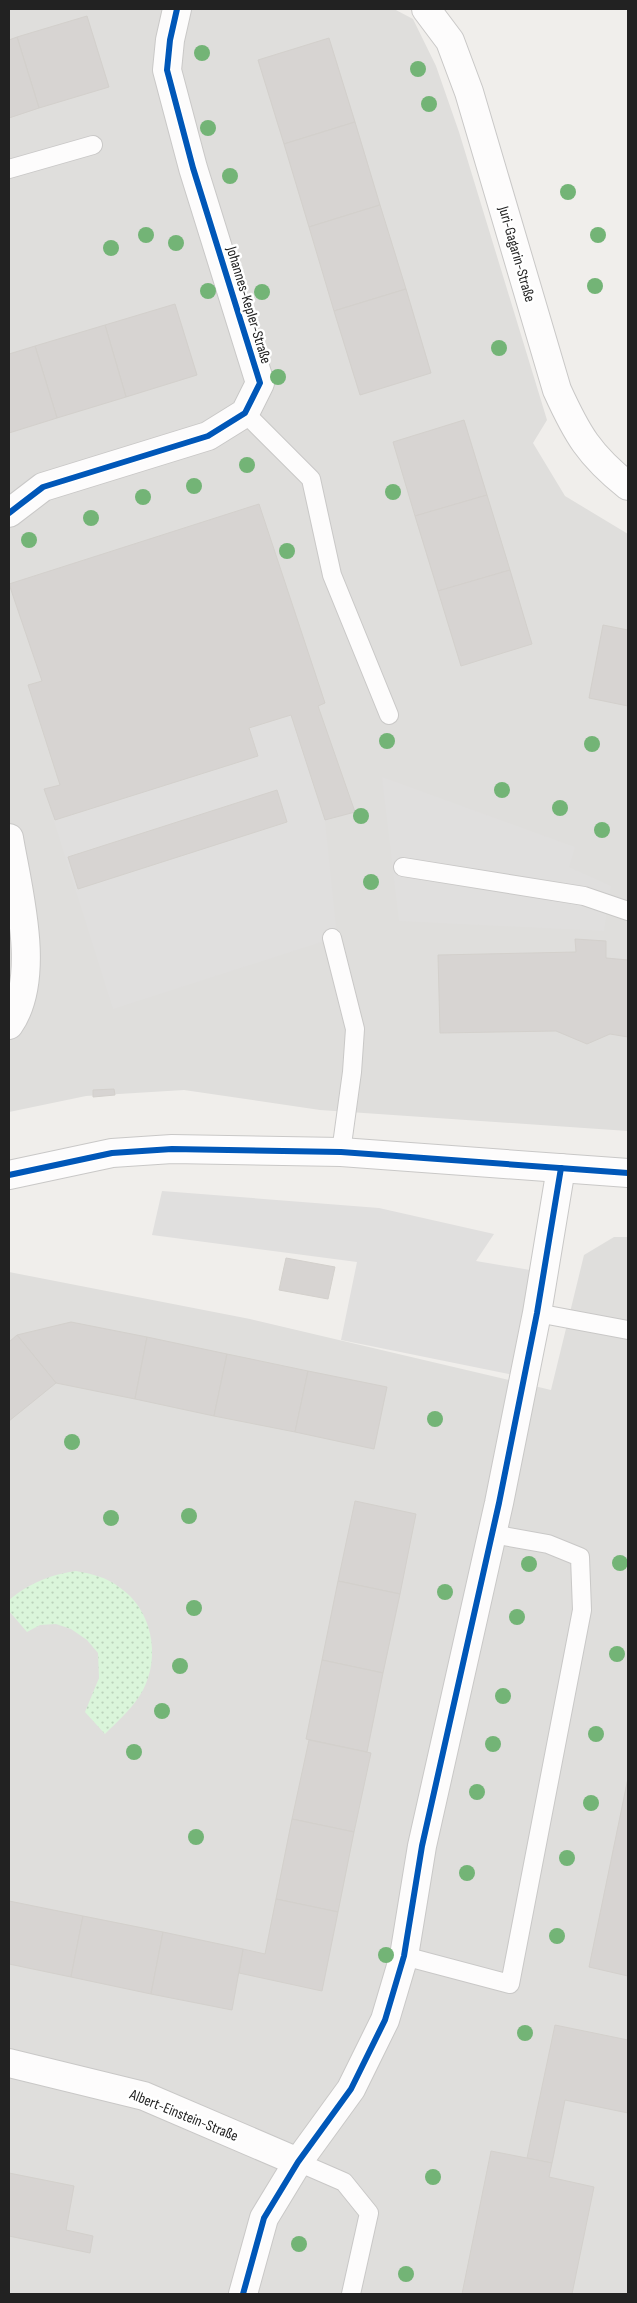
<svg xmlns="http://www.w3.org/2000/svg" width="637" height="2303" font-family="'Sofia Sans Condensed',sans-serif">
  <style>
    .residential { fill: #dfdedc }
    .park { fill: url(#park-dots) }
    .parking { fill: #e0dfde }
    .building { fill: #d7d4d2; stroke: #d3d0cc }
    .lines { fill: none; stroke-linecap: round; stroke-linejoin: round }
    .service-casing { stroke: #c9c8c7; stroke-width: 20 }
    .minor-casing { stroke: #c9c8c7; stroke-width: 30 }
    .tertiary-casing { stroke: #c9c8c7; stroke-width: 30 }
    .service { stroke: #fdfcfc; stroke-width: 18 }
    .minor { stroke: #fdfcfc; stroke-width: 28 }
    .tertiary { stroke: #fdfcfc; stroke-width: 28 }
    .cycleway-casing { stroke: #fff; stroke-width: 9 }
    .cycleway { stroke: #0057b8; stroke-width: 6 }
    .tree { fill: #73b476 }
    .labels { text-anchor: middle; stroke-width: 5; stroke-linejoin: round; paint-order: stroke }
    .street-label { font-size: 15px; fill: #222; stroke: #fff }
  </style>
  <defs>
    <pattern id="park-dots" width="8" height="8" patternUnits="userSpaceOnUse" patternTransform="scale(1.25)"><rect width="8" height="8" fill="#daf5da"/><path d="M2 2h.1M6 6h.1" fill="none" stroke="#bbd2bb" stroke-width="1.8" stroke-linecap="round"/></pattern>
  </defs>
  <rect width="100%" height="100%" fill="#f0eeeb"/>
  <!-- residential -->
  <g class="residential">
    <path d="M 9,9 L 394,9 L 413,19 L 436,66 L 459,132 L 547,420 L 533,443 L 565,496 L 628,534 L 628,1131 L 320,1110 L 184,1090 L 86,1096 L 9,1112 Z"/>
    <path d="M 614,1237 L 628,1237 L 628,2294 L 9,2294 L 9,1272 L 250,1319 L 551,1390 L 584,1255 Z"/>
  </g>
  <!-- park -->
  <path class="park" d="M 76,1571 C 92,1574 106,1577 119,1587 C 152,1609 161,1656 143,1690 C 134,1707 118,1721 105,1734 L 85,1712 L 99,1678 L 98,1653 L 87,1640 L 71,1629 L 56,1624 L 40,1625 L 27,1632 L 9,1611 L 9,1600 C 30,1583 49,1575 76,1571 Z"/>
  <!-- parking -->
  <g class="parking">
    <path d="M 259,504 L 325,703 L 318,706 L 355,812 L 325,821 L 337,937 L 113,1009 L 44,789 L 60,784 L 28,685 L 41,681 L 9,584 Z"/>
    <path d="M 382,777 L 575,847 L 569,867 L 611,886 L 604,931 L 399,921 Z"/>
    <path d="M 162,1191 L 379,1208 L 494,1234 L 476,1261 L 542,1272 L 519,1376 L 341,1340 L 357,1262 L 152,1235 Z"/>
  </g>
  <!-- building -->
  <g class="building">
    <path d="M 87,16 L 109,87 L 39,108 L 17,37 Z"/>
    <path d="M 17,37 L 39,108 L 9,118 L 9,40 Z"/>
    <path d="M 329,38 L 355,122 L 284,144 L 258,60 Z"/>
    <path d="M 355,122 L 380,205 L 309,227 L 284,144 Z"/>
    <path d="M 380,205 L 406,289 L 334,311 L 309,227 Z"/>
    <path d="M 406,289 L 431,373 L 360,395 L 334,311 Z"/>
    <path d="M 175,304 L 197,375 L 126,397 L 105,325 Z"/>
    <path d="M 105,325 L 126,397 L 57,418 L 35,346 Z"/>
    <path d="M 35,346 L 57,418 L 9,433 L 9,354 Z"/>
    <path d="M 464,420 L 487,495 L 415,516 L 393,442 Z"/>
    <path d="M 487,495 L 510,570 L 438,591 L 415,516 Z"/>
    <path d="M 259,504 L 325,703 L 318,706 L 355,812 L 325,820 L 291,715 L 249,728 L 258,756 L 55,820 L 44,789 L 60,785 L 28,685 L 42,681 L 9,584 Z"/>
    <path d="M 510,570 L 532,644 L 461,666 L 438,591 Z"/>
    <path d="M 603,625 L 628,630 L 628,706 L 589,698 Z"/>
    <path d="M 277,790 L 287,822 L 78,889 L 68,857 Z"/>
    <path d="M 575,939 L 606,941 L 606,958 L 628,960 L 628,1037 L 610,1034 L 587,1044 L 556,1031 L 440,1033 L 438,955 L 576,952 Z"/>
    <path d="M 114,1089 L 115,1095 L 93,1097 L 93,1090 Z"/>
    <path d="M 286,1258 L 335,1267 L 328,1299 L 279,1290 Z"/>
    <path d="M 71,1322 L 147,1337 L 135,1399 L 56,1383 L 17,1335 Z"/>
    <path d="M 17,1335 L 56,1383 L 9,1421 L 9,1342 Z"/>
    <path d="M 147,1337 L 227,1354 L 214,1416 L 135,1399 Z"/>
    <path d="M 227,1354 L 308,1371 L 295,1432 L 214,1416 Z"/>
    <path d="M 308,1371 L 387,1387 L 374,1449 L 295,1432 Z"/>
    <path d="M 355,1501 L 416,1514 L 400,1594 L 338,1581 Z"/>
    <path d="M 338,1581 L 400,1594 L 383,1673 L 322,1660 Z"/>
    <path d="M 322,1660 L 383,1673 L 367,1752 L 306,1739 Z"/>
    <path d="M 309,1740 L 371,1753 L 354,1832 L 292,1819 Z"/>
    <path d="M 628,1778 L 628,1976 L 589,1967 Z"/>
    <path d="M 292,1819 L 354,1832 L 338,1912 L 276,1899 Z"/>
    <path d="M 276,1899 L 338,1912 L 322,1991 L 239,1973 L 243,1949 L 265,1954 Z"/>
    <path d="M 9,1901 L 83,1916 L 71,1977 L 9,1964 Z"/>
    <path d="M 83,1916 L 163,1932 L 151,1994 L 71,1977 Z"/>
    <path d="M 163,1932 L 243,1949 L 232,2010 L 151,1994 Z"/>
    <path d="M 555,2025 L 628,2040 L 628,2113 L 565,2100 L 552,2163 L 527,2158 Z"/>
    <path d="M 491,2151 L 552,2163 L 549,2177 L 594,2187 L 572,2294 L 462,2294 Z"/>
    <path d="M 9,2173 L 74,2186 L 66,2230 L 93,2236 L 90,2253 L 9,2236 Z"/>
  </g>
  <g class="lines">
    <!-- service casing -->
    <g class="service-casing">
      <g id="service">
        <path d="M 9,169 L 93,145"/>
        <path d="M 245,413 L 311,479 L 332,575 L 389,715"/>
        <path d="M 403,867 L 584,896 L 628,911"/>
        <path d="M 332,938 L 355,1029 L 352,1072 L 341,1152"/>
        <path d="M 537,1313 L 628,1330"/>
        <path d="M 404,1956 L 510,1984 L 582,1610 L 580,1557 L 548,1544 L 492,1534"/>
        <path d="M 298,2162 L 344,2182 L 369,2213 L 351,2294"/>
      </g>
    </g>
    <!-- minor casing -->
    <g class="minor-casing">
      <g id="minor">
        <path d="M 426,9 L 450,41 L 469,92 L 557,390 C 577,434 589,455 628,486"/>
        <path d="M 9,513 L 43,487 L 208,436 L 245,413 L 260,383 L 193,168 L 167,70 L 170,40 L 177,9"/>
        <path d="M 9,838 C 18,891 42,978 9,1025"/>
        <path d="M 9,2063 L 144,2096 L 298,2162"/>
        <path d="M 243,2294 L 264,2218 L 298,2162 L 351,2089 L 385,2020 L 404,1956 L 422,1846 L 499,1503 L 537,1313 L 561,1168"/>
      </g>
    </g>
    <!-- tertiary casing -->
    <g class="tertiary-casing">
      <path id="tertiary" d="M 9,1175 L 112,1153 L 172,1149 L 341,1152 L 628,1173"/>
    </g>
    <!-- service -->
    <use href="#service" class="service"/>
    <!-- minor -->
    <use href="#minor" class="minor"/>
    <!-- tertiary -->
    <use href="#tertiary" class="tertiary"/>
    <!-- cycleway casing -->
    <g class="cycleway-casing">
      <g id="cycleway">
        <path d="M 9,513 L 43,487 L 208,436 L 245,413 L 260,383 L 193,168 L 167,70 L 170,40 L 177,9"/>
        <path d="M 9,1175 L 112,1153 L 172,1149 L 341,1152 L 628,1173"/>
        <path d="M 243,2294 L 264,2218 L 298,2162 L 351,2089 L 385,2020 L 404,1956 L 422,1846 L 499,1503 L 537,1313 L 561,1168"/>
      </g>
    </g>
    <!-- cycleway -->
    <use href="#cycleway" class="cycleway"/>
  </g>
  <!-- trees -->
  <g class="tree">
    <circle cx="202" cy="53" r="8"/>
    <circle cx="418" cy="69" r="8"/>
    <circle cx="429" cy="104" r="8"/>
    <circle cx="208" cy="128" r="8"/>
    <circle cx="230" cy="176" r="8"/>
    <circle cx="568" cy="192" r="8"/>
    <circle cx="146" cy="235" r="8"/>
    <circle cx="598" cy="235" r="8"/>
    <circle cx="176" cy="243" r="8"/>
    <circle cx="111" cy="248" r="8"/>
    <circle cx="595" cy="286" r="8"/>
    <circle cx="208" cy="291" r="8"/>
    <circle cx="262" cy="292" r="8"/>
    <circle cx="499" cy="348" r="8"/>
    <circle cx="278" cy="377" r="8"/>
    <circle cx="247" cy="465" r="8"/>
    <circle cx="194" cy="486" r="8"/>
    <circle cx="393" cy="492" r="8"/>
    <circle cx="143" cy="497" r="8"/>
    <circle cx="91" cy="518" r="8"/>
    <circle cx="29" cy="540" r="8"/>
    <circle cx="287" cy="551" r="8"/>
    <circle cx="387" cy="741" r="8"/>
    <circle cx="592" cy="744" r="8"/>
    <circle cx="502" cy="790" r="8"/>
    <circle cx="560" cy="808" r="8"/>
    <circle cx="361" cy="816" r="8"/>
    <circle cx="602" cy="830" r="8"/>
    <circle cx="371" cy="882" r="8"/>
    <circle cx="435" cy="1419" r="8"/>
    <circle cx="72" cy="1442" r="8"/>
    <circle cx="189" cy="1516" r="8"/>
    <circle cx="111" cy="1518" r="8"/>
    <circle cx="620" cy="1563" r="8"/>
    <circle cx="529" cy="1564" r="8"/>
    <circle cx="445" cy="1592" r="8"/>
    <circle cx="194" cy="1608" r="8"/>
    <circle cx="517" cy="1617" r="8"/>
    <circle cx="617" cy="1654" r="8"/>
    <circle cx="180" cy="1666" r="8"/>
    <circle cx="503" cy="1696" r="8"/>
    <circle cx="162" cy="1711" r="8"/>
    <circle cx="596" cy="1734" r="8"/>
    <circle cx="493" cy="1744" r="8"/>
    <circle cx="134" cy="1752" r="8"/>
    <circle cx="477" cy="1792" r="8"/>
    <circle cx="591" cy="1803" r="8"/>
    <circle cx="196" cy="1837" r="8"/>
    <circle cx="567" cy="1858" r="8"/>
    <circle cx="467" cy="1873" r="8"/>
    <circle cx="557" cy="1936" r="8"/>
    <circle cx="386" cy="1955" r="8"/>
    <circle cx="525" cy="2033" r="8"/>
    <circle cx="433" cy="2177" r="8"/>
    <circle cx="299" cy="2244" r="8"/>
    <circle cx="406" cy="2274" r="8"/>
  </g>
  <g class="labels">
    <!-- street labels -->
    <g class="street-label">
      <text transform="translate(517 254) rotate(74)" y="5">Juri-Gagarin-Straße</text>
      <text transform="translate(249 305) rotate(73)" y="5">Johannes-Kepler-Straße</text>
      <text transform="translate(184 2115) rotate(22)" y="5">Albert-Einstein-Straße</text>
    </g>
  </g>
  <!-- border -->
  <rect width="637" height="2303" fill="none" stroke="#222222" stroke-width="20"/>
</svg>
